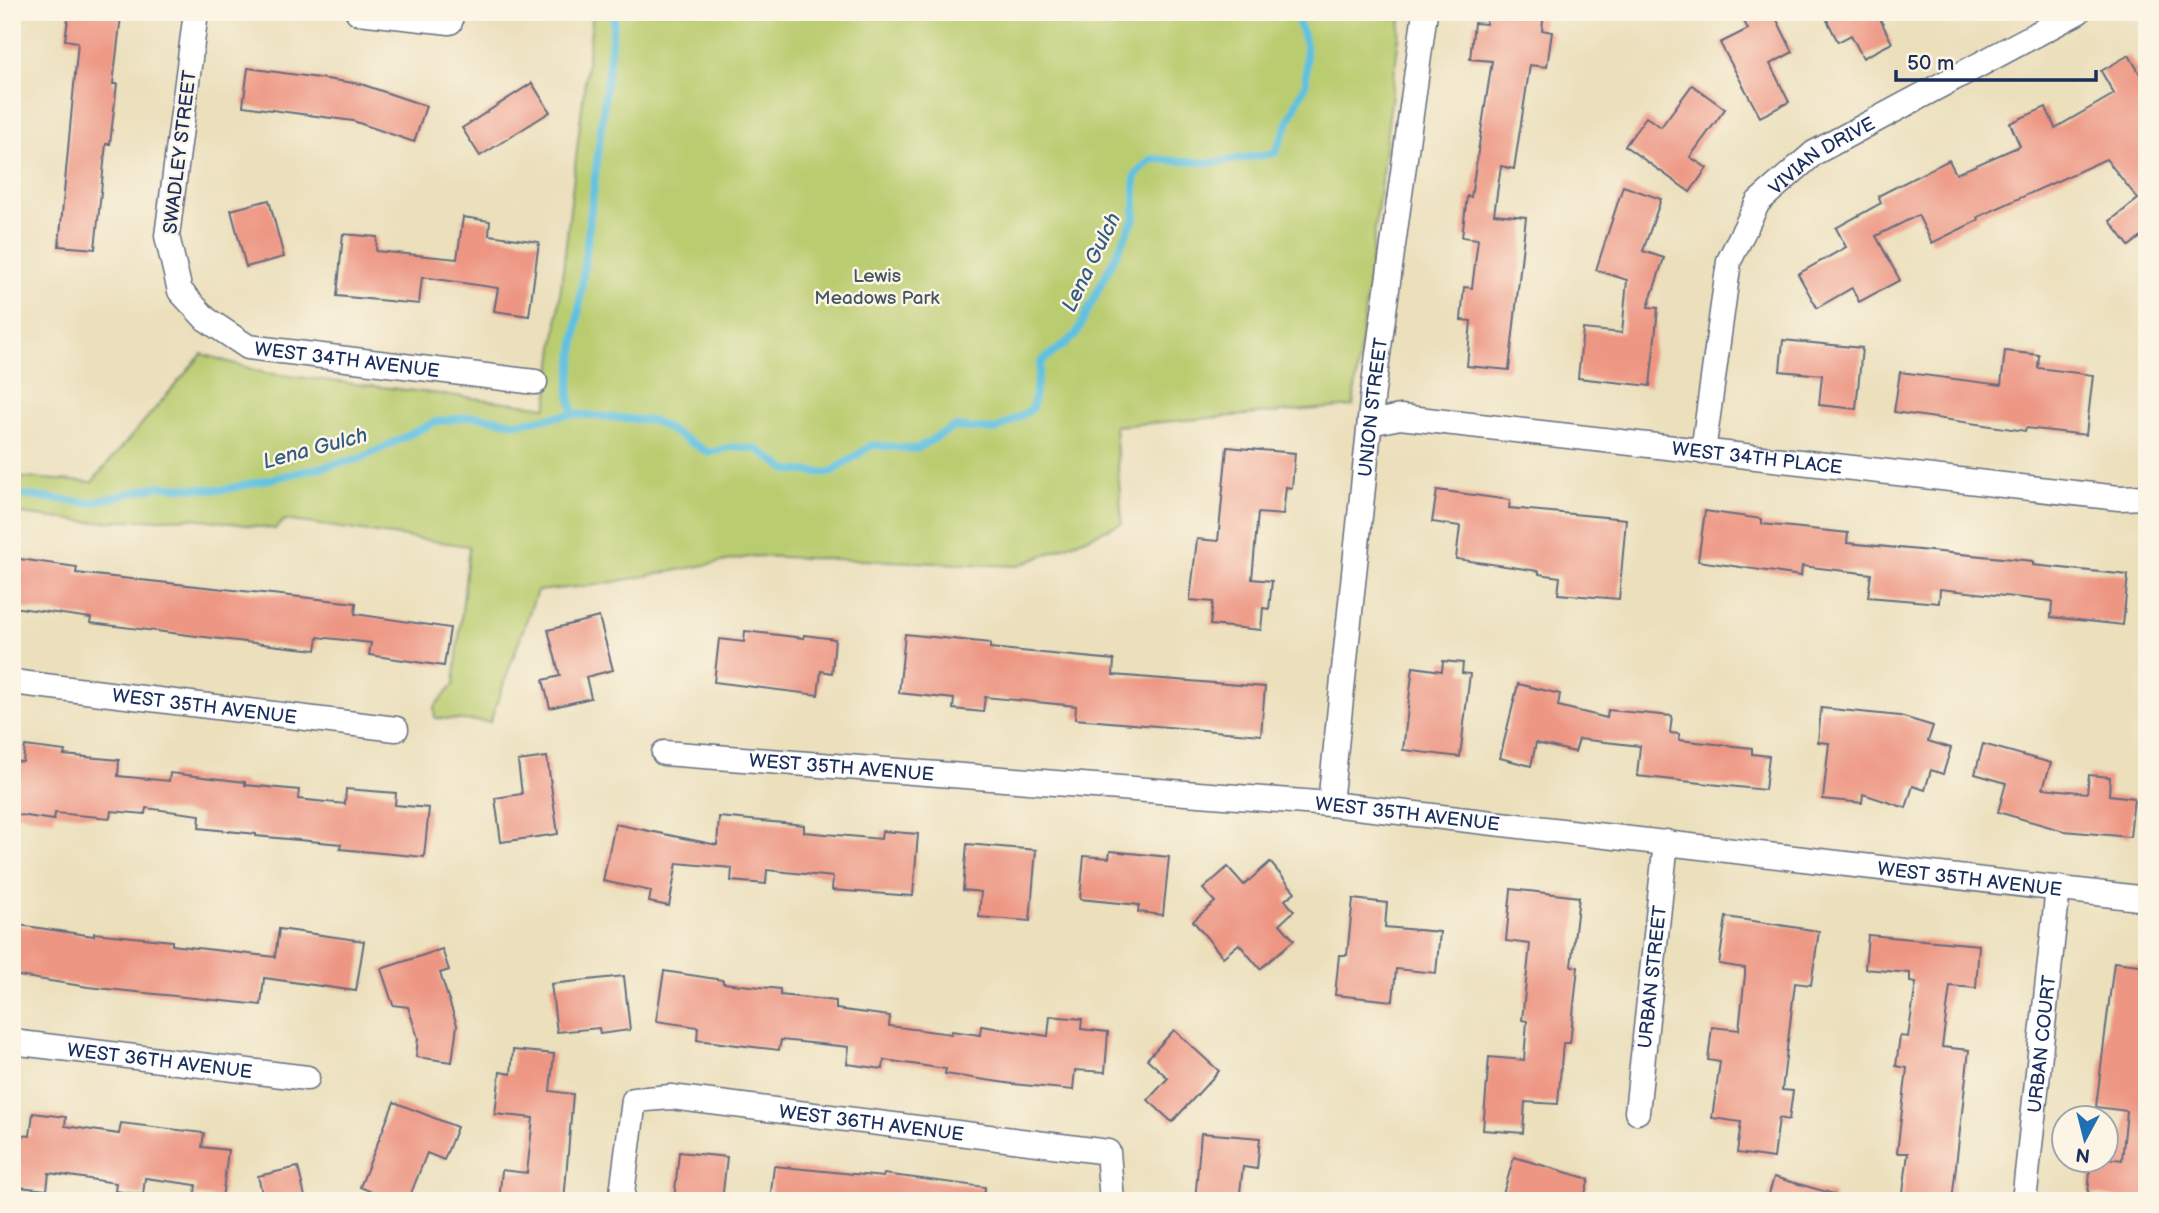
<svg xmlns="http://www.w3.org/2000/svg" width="2159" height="1213" font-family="'Balsamiq Sans',sans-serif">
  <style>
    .green { fill: #bacc6f; stroke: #6a7e66; stroke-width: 2 }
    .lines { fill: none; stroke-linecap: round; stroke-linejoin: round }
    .stream { stroke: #61c1df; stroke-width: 8 }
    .building { fill: #ed9683 }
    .minor-casing { stroke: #646d7f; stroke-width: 27 }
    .minor { stroke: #fff; stroke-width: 24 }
    .labels { text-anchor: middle; stroke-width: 5; stroke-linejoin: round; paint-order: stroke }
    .street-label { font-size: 19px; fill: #1b2f5e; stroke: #fcf5e5 }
    .park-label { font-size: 19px; fill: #435662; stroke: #fcf5e5 }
    .water-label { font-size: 21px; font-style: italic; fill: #305b85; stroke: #fcf5e5 }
  </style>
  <rect width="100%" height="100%" fill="#fcf5e5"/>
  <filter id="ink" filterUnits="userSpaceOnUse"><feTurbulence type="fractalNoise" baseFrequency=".0143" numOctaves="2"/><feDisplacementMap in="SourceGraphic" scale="14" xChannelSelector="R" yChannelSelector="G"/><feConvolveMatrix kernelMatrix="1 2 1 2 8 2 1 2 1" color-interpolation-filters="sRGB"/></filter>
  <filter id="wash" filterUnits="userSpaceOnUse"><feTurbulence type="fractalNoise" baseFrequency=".00686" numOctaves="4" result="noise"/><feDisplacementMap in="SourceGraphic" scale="28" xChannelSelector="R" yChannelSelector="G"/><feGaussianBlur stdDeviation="1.57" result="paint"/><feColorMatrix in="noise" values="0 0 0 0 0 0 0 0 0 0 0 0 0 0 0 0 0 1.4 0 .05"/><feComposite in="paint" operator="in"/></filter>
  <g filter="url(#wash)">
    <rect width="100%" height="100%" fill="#ebdfbc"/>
    <!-- green -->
    <path class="green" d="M 593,12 L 1402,12 L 1353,406 L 1115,426 L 1122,523 L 1018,566 L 754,556 L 597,585 L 537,591 L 490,722 L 435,718 L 434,707 L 454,684 L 469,546 L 285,520 L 275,529 L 194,518 L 90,522 L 12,513 L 12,477 L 92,482 L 202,354 L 265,373 L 547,407 Z"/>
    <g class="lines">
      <!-- stream -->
      <g class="stream">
        <path d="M 573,414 L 569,392 L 615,12"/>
        <path d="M 12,494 L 90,503 L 159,486 L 223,490 L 362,458 L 435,422 L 475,416 L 517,423 L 573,414 L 654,421 L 709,453 L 731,447 L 757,449 L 787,470 L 830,473 L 872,445 L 916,449 L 954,427 L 996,430 L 1032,409 L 1041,362 L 1075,336 L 1135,217 L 1135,176 L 1151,159 L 1212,163 L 1275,153 L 1306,82 L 1306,44 L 1295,12"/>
      </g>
    </g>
    <g id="blocks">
      <!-- building -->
      <g class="building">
        <path d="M 69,12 L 107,12 L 107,15 L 121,16 L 113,84 L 117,84 L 110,144 L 106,144 L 95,249 L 59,246 L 78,42 L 65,40 Z"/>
        <path d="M 1487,12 L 1544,12 L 1542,30 L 1552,32 L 1547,67 L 1530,65 L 1514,169 L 1501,166 L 1494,214 L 1526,217 L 1509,370 L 1467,366 L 1471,321 L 1461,320 L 1464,287 L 1472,288 L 1478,239 L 1462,237 L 1467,196 L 1471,197 L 1492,61 L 1470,59 L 1474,23 L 1486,24 Z"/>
        <path d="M 1739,12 L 1773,12 L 1793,52 L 1770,64 L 1789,102 L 1760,117 L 1720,43 L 1748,29 Z"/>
        <path d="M 1839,12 L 1893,12 L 1880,19 L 1892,43 L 1863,58 L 1851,35 L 1838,42 L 1827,20 Z"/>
        <path d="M 2129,55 L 2147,86 L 2147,232 L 2129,246 L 2110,221 L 2138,199 L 2106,159 L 1978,217 L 1979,220 L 1932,243 L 1918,215 L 1876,236 L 1900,280 L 1859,302 L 1852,288 L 1817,308 L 1798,274 L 1846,247 L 1836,228 L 1881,203 L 1878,196 L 1949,160 L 1956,174 L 2020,146 L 2010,123 L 2046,107 L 2055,128 L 2114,94 L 2101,71 Z"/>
        <path d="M 248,68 L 361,84 L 426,106 L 414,142 L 353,121 L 243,106 Z"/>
        <path d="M 532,83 L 550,112 L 480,156 L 462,128 Z"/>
        <path d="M 1692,85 L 1725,109 L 1690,157 L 1707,168 L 1690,192 L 1625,146 L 1646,117 L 1661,127 Z"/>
        <path d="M 1623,186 L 1661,199 L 1643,251 L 1664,258 L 1648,307 L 1658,308 L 1650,386 L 1578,378 L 1583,329 L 1622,333 L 1627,280 L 1596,270 Z"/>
        <path d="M 269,200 L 284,257 L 246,267 L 231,210 Z"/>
        <path d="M 463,217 L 490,221 L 489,235 L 539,242 L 529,316 L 494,311 L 498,288 L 422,277 L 419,304 L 337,296 L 343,234 L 377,237 L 376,251 L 457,259 Z"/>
        <path d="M 1783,340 L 1862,348 L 1856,409 L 1819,405 L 1822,375 L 1780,371 Z"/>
        <path d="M 2005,351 L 2039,355 L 2038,368 L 2093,375 L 2086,435 L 2026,428 L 2025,431 L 1894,412 L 1900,372 L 2001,385 Z"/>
        <path d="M 1227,447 L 1295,453 L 1292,488 L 1286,487 L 1283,515 L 1258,513 L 1252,579 L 1272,581 L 1269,609 L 1263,608 L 1261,630 L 1210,625 L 1213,602 L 1190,600 L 1197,539 L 1218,541 Z"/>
        <path d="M 1437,490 L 1510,500 L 1509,508 L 1626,519 L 1619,599 L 1558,594 L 1560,577 L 1539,574 L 1539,571 L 1456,559 L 1460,526 L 1432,522 Z"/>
        <path d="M 1705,511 L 1762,519 L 1762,524 L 1848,533 L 1847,543 L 2033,561 L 2033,565 L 2128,575 L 2123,625 L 2051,617 L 2052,601 L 1940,589 L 1939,603 L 1868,597 L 1871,574 L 1802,566 L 1801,576 L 1698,561 Z"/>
        <path d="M 12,558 L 77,567 L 76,573 L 356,603 L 355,614 L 450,628 L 444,666 L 369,655 L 371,643 L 318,637 L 316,650 L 279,646 L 90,623 L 91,618 L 12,607 Z"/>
        <path d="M 599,617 L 613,670 L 586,677 L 591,698 L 550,708 L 543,680 L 560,676 L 548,630 Z"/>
        <path d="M 745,631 L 804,638 L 804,635 L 835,639 L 832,673 L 821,671 L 818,695 L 714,682 L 719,639 L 744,642 Z"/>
        <path d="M 905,634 L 990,643 L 990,648 L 1114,660 L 1113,675 L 1265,687 L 1261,735 L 1075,719 L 1076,706 L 985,697 L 983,712 L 953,709 L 954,699 L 899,693 Z"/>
        <path d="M 1443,661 L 1463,663 L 1462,673 L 1470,674 L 1460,757 L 1403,750 L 1413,667 L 1442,671 Z"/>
        <path d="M 1518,684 L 1560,694 L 1558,706 L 1607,718 L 1608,710 L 1672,716 L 1670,733 L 1679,734 L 1679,740 L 1752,748 L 1752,754 L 1769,756 L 1765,790 L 1637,776 L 1640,746 L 1579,739 L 1575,752 L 1536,743 L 1531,766 L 1500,758 Z"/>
        <path d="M 1821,708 L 1900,716 L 1933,726 L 1928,741 L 1951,748 L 1943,774 L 1931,770 L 1925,790 L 1913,786 L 1906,808 L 1863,794 L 1862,803 L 1823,799 L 1829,743 L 1818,742 Z"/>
        <path d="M 1983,744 L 2051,763 L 2043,788 L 2087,793 L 2089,775 L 2110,777 L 2109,795 L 2134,798 L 2130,837 L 2064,831 L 1998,812 L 2006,783 L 1975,774 Z"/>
        <path d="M 25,746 L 65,751 L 64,755 L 119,760 L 118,776 L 169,781 L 170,773 L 245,782 L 245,785 L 299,790 L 298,799 L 345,804 L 346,789 L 396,793 L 395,805 L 429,808 L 424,857 L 340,849 L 341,844 L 256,836 L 256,834 L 199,828 L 200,815 L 146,808 L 145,814 L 111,811 L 110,818 L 55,813 L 54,820 L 12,814 L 12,761 L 23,762 Z"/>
        <path d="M 547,757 L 558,834 L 501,842 L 495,798 L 522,794 L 518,761 Z"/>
        <path d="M 719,817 L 804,825 L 804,832 L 881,839 L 882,831 L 918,834 L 913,896 L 832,890 L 833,877 L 767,870 L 766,884 L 731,881 L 732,868 L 677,863 L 669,906 L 649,902 L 651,891 L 603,881 L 615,824 L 717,845 Z"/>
        <path d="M 967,844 L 1036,850 L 1030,921 L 979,917 L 981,892 L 963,890 Z"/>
        <path d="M 1110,851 L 1169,857 L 1163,915 L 1138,912 L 1139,905 L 1080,899 L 1084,856 L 1109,858 Z"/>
        <path d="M 1270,862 L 1295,892 L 1285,900 L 1294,911 L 1280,924 L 1294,940 L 1260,969 L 1239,944 L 1223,957 L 1193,921 L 1215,902 L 1203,889 L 1228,867 L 1244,885 Z"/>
        <path d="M 1511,889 L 1579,897 L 1571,966 L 1578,967 L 1570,1043 L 1563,1043 L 1558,1104 L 1525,1102 L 1523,1133 L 1483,1130 L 1489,1057 L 1524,1060 L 1527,1021 L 1522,1020 L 1530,944 L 1506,941 Z"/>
        <path d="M 1353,899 L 1387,903 L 1385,927 L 1440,932 L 1436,973 L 1396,969 L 1393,1001 L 1335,995 L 1339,955 L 1347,955 Z"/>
        <path d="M 1726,917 L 1819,931 L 1811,985 L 1795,983 L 1782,1090 L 1793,1091 L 1789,1120 L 1779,1118 L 1774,1158 L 1737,1153 L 1741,1122 L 1712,1118 L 1720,1062 L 1708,1060 L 1712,1027 L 1739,1030 L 1745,975 L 1745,968 L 1719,964 Z"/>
        <path d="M 12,924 L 94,936 L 94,933 L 172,941 L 172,945 L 275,957 L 279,929 L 364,941 L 356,991 L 264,978 L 261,1005 L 88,987 L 12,975 Z"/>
        <path d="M 1868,935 L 1979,945 L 1976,988 L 1950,986 L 1942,1047 L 1969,1050 L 1952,1201 L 1902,1201 L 1908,1153 L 1897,1153 L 1907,1068 L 1896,1066 L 1900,1036 L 1908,1037 L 1916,983 L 1910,982 L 1910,973 L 1865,969 Z"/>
        <path d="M 442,949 L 449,970 L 440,973 L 457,1025 L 452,1062 L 416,1057 L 418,1038 L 408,1007 L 393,1005 L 381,969 Z"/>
        <path d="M 2114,962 L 2147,966 L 2147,1201 L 2088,1194 L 2091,1160 L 2106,1160 L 2106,1158 L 2122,1160 L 2127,1111 L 2096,1107 Z"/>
        <path d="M 664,971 L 723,980 L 723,983 L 780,989 L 780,995 L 836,1001 L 836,1009 L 890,1016 L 889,1026 L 951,1034 L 952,1031 L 980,1035 L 981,1026 L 1048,1036 L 1050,1016 L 1082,1019 L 1081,1029 L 1108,1032 L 1105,1072 L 1075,1070 L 1073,1090 L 1013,1084 L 945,1074 L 946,1069 L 884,1060 L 883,1069 L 847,1064 L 849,1047 L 781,1040 L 779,1050 L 697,1040 L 698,1027 L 656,1021 Z"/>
        <path d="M 624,976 L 630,1030 L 600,1034 L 599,1028 L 557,1032 L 551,984 Z"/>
        <path d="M 1174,1030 L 1219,1071 L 1172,1122 L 1148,1100 L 1168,1078 L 1147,1059 Z"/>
        <path d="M 513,1050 L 554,1054 L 550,1091 L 573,1094 L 564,1201 L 499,1201 L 502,1170 L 527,1173 L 533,1118 L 495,1114 L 500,1072 L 511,1074 Z"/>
        <path d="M 394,1102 L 457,1127 L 444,1160 L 427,1153 L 408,1201 L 393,1201 L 360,1187 Z"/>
        <path d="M 33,1113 L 66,1117 L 65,1126 L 119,1134 L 121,1123 L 204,1133 L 202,1147 L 228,1150 L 222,1199 L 195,1195 L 196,1185 L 145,1178 L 143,1195 L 115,1191 L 116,1183 L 49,1173 L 47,1190 L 19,1187 L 20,1178 L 12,1178 L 12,1134 L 30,1136 Z"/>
        <path d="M 1201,1133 L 1260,1138 L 1257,1169 L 1243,1167 L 1239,1201 L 1195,1201 Z"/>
        <path d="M 679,1152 L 727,1157 L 722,1201 L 674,1201 Z"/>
        <path d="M 1514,1157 L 1589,1179 L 1583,1201 L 1501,1201 Z"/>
        <path d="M 774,1166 L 883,1177 L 884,1174 L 985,1187 L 984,1201 L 770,1201 Z"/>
        <path d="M 298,1167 L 306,1201 L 264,1201 L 258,1176 Z"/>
        <path d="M 1774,1177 L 1834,1194 L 1834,1201 L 1767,1201 Z"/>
      </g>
    </g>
  </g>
  <g filter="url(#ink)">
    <use href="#blocks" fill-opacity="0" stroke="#646d7f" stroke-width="2"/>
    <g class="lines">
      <!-- minor casing -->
      <g class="minor-casing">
        <g id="minor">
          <path id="s1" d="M 196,12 L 167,236 L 180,291 L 206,319 L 248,347 L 535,382"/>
          <path d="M 358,12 L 450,22"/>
          <path id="s2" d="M 1370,423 L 1400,417 L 2119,498 L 2147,497"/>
          <path id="s3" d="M 1703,452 L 1729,261 L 1758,202 L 1814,153 L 2078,12"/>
          <path id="s4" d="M 12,682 L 396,729"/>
          <path id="s5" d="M 664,753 L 1330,804 L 2147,899"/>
          <path id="s6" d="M 1330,804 L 1373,391 L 1425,12"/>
          <path id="s7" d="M 12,1042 L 307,1078"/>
          <path id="s8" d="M 1637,1112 L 1666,842"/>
          <path id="s9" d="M 621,1201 L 634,1100 L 671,1097 L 1108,1152 L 1112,1201"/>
          <path id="s10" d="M 2024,1201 L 2058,888"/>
        </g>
      </g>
      <!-- minor -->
      <use href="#minor" class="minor"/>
    </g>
  </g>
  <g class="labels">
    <!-- street labels -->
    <g class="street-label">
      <text transform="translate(179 152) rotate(-83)" y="7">SWADLEY STREET</text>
      <text dy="7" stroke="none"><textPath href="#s3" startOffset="338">VIVIAN DRIVE</textPath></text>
      <text dy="7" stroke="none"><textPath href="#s1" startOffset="471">WEST 34TH AVENUE</textPath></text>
      <text dy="7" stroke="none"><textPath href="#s6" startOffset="399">UNION STREET</textPath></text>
      <text dy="7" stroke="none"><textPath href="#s2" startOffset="390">WEST 34TH PLACE</textPath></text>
      <text dy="7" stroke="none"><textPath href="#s4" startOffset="194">WEST 35TH AVENUE</textPath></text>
      <text dy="7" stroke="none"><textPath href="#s5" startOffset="178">WEST 35TH AVENUE</textPath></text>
      <text dy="7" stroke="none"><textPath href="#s5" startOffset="746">WEST 35TH AVENUE</textPath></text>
      <text dy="7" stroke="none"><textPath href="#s5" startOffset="1312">WEST 35TH AVENUE</textPath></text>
      <text dy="7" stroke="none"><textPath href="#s8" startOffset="136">URBAN STREET</textPath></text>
      <text dy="7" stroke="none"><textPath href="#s10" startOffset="158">URBAN COURT</textPath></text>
      <text dy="7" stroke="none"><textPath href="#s7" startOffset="149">WEST 36TH AVENUE</textPath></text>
      <text dy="7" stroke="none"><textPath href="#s9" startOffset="341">WEST 36TH AVENUE</textPath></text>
    </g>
    <!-- park labels -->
    <g class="park-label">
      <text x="877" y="282">Lewis<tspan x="877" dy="22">Meadows Park</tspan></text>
    </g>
    <!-- water labels -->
    <g class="water-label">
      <text transform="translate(1091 262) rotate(-64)" y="7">Lena Gulch</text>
      <text transform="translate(315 448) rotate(-15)" y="7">Lena Gulch</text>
    </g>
  </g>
  <!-- margin -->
  <rect width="2159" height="1213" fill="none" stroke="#fcf5e5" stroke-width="42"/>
  <!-- north arrow -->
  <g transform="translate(2085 1139) rotate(187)"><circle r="33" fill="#fcf5e5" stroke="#a2a6af" stroke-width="2"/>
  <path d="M0-5L12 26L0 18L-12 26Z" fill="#1f6fb2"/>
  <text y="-10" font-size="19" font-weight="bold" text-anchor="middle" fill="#1b2f5e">N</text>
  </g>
  <!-- scale -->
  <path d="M1896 70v10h200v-10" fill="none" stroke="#1b2f5e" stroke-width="3.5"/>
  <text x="1907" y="70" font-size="21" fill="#1b2f5e" stroke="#fcf5e5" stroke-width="5" paint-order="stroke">50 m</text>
</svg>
